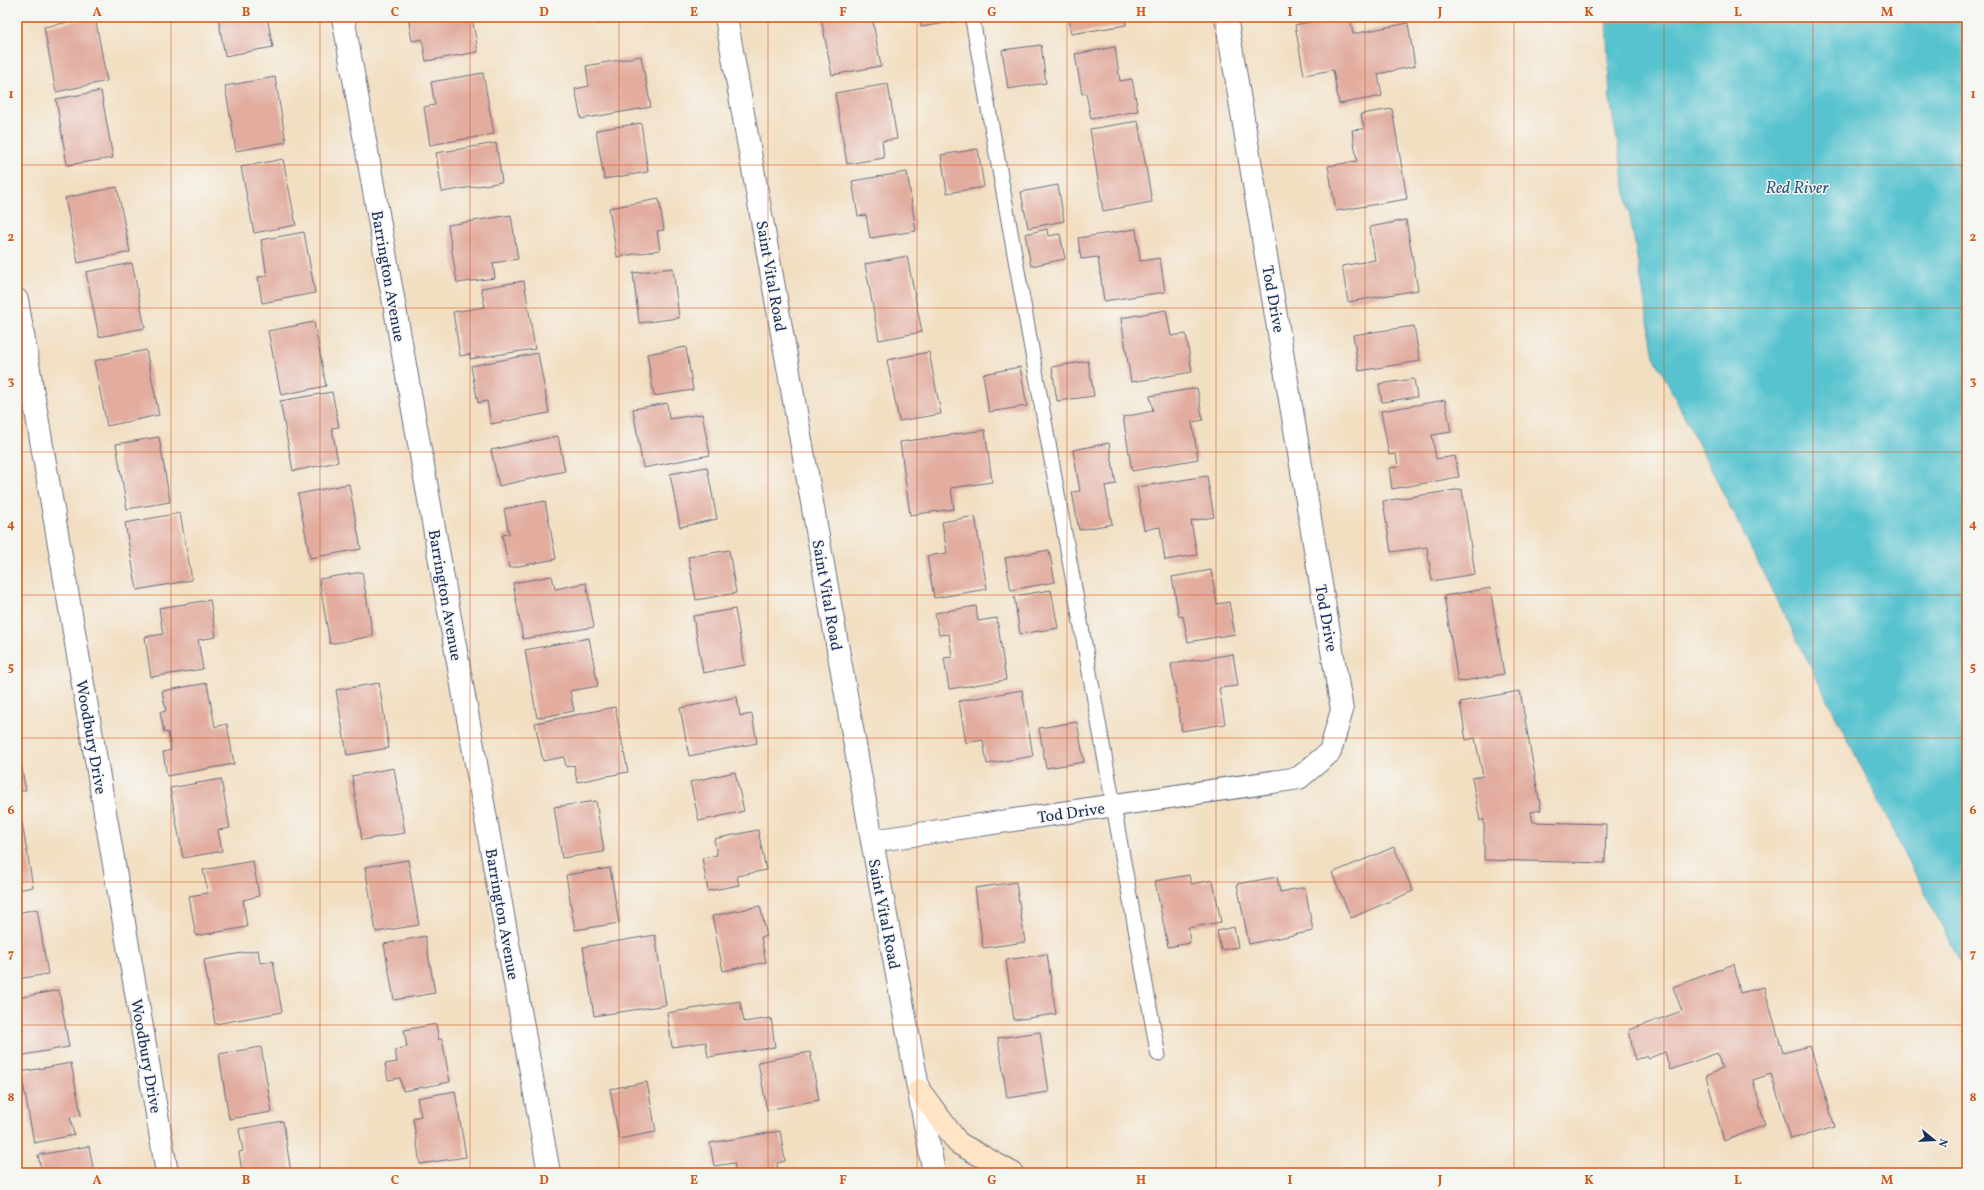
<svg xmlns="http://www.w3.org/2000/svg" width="1984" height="1190" font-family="Vollkorn,serif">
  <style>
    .water { fill: #57c3cf; stroke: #397996 }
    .building { fill: #e2ac9f }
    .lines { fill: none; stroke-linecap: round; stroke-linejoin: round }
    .service-casing { stroke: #666d81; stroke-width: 16 }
    .minor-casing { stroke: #666d81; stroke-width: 24 }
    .tertiary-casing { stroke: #666d81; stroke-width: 24 }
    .secondary-casing { stroke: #666d81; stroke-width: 24 }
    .service { stroke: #fff; stroke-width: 14 }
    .minor { stroke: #fff; stroke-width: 22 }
    .tertiary { stroke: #fff; stroke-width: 22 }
    .secondary { stroke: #ffe4c6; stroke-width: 22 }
    .grid { fill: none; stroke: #d45514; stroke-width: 1; stroke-opacity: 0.55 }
    .labels { text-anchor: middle; stroke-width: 3; stroke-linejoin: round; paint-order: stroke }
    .street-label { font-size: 16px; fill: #1b2f5e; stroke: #f6f6f2 }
    .water-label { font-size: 17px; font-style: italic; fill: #2d5b80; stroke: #f6f6f2 }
    .neatline { fill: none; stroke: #d45514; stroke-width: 1.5 }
    .grid-label { font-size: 13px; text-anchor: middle; font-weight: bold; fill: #d45514 }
  </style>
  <rect width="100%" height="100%" fill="#f6f6f2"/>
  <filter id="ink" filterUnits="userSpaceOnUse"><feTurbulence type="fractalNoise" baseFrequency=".025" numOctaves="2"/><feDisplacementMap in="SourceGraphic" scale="8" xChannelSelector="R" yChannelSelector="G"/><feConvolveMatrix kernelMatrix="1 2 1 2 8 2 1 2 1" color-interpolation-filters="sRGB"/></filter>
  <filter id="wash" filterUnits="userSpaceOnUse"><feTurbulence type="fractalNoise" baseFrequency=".012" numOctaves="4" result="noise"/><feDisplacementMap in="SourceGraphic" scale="16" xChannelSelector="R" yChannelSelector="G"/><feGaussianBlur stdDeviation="0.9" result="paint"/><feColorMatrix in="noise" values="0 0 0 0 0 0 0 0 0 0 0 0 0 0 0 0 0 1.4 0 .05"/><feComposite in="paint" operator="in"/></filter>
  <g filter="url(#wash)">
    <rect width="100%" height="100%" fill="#f2dfc2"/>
    <!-- water -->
    <path class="water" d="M 1606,17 L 1967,17 L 1967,976 L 1654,356 L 1610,99 Z"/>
    <g id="blocks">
      <!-- building -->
      <g class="building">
        <path d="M 95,17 L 107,81 L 56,92 L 44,27 Z"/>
        <path d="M 218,17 L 267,17 L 273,47 L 225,56 Z"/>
        <path d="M 408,17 L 472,17 L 478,52 L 426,61 L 422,39 L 412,41 Z"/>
        <path d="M 596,17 L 640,17 L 640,18 L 597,24 Z"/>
        <path d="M 821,17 L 872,17 L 881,66 L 832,75 Z"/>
        <path d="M 920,17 L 958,17 L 959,21 L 921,27 Z"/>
        <path d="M 1069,17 L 1125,17 L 1126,25 L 1071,34 Z"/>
        <path d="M 1334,17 L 1350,17 L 1353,34 L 1408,23 L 1415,66 L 1378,74 L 1382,96 L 1339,104 L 1333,70 L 1304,75 L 1295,25 Z"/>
        <path d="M 1041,45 L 1046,83 L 1008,89 L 1002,50 Z"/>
        <path d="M 1115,47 L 1120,81 L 1132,79 L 1138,111 L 1091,119 L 1086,93 L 1082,94 L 1075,54 Z"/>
        <path d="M 641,56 L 651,107 L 581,119 L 575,89 L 589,86 L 586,66 Z"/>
        <path d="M 483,73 L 494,134 L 430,145 L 424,107 L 435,105 L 431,82 Z"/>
        <path d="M 275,77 L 286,142 L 236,151 L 225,86 Z"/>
        <path d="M 888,84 L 897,139 L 882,141 L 884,158 L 847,164 L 835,93 Z"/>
        <path d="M 101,91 L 113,158 L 67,165 L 56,99 Z"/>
        <path d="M 1392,109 L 1407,199 L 1336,211 L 1328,166 L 1357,161 L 1352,130 L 1364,129 L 1361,114 Z"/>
        <path d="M 1138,121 L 1152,202 L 1103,211 L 1090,129 Z"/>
        <path d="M 641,123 L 648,172 L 604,179 L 596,130 Z"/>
        <path d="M 496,143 L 502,182 L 442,192 L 436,153 Z"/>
        <path d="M 978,149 L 984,187 L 947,193 L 941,155 Z"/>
        <path d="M 283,159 L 296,225 L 254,233 L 241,167 Z"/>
        <path d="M 907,172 L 916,231 L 870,238 L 866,215 L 858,216 L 852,181 Z"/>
        <path d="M 1058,185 L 1064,221 L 1028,228 L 1021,192 Z"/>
        <path d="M 117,187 L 130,252 L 78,263 L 65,198 Z"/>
        <path d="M 659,199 L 664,230 L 657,231 L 660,250 L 617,257 L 609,208 Z"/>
        <path d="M 511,215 L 518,259 L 493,263 L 495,278 L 457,283 L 448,225 Z"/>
        <path d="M 1406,220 L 1418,290 L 1348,302 L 1342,266 L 1375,260 L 1370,227 Z"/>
        <path d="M 1047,229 L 1048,236 L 1060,234 L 1065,259 L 1031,266 L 1025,234 Z"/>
        <path d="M 1136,229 L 1140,261 L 1160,258 L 1165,292 L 1104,301 L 1098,257 L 1081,259 L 1078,238 Z"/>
        <path d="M 304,232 L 315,293 L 262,303 L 258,277 L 267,276 L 261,240 Z"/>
        <path d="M 907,256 L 922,332 L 879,340 L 865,264 Z"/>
        <path d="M 132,263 L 145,328 L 99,337 L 86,272 Z"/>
        <path d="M 673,268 L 679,318 L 639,323 L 633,273 Z"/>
        <path d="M 524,281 L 535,349 L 470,359 L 470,354 L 460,356 L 453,312 L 485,307 L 481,288 Z"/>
        <path d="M 1166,310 L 1171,336 L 1186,334 L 1192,372 L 1131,382 L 1121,318 Z"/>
        <path d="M 314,322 L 326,386 L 281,395 L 268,331 Z"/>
        <path d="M 1414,326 L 1420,361 L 1359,371 L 1353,335 Z"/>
        <path d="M 686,347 L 693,390 L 654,396 L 647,354 Z"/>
        <path d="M 146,350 L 159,415 L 107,426 L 94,361 Z"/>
        <path d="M 929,352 L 941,414 L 899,421 L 887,360 Z"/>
        <path d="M 538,353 L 549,413 L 491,424 L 487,401 L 478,403 L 471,366 Z"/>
        <path d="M 1088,361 L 1094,396 L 1057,401 L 1052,367 Z"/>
        <path d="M 1020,367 L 1027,406 L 989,412 L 983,374 Z"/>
        <path d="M 1414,379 L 1417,397 L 1382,402 L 1379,384 Z"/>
        <path d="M 1197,388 L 1203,420 L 1192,422 L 1198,459 L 1132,471 L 1123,417 L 1153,411 L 1150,396 Z"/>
        <path d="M 332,392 L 339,427 L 332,428 L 338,462 L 293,471 L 280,401 Z"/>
        <path d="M 1445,400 L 1451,432 L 1432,435 L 1436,459 L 1455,456 L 1459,477 L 1392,489 L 1389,468 L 1398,467 L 1396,454 L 1389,455 L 1381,411 Z"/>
        <path d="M 667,403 L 669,419 L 702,414 L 710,455 L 643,468 L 633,409 Z"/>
        <path d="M 985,430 L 992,482 L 951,488 L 954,509 L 910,515 L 900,442 Z"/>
        <path d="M 558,436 L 565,471 L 499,486 L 491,450 Z"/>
        <path d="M 159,437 L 170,502 L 127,509 L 116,444 Z"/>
        <path d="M 1109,443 L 1116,484 L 1105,486 L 1112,524 L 1079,530 L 1072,492 L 1080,491 L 1073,450 Z"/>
        <path d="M 707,467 L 717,519 L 680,527 L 670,474 Z"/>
        <path d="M 1207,476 L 1214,517 L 1191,521 L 1197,555 L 1165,560 L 1160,527 L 1144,530 L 1137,487 Z"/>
        <path d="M 349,484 L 361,549 L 310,558 L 298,494 Z"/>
        <path d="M 1462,489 L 1475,574 L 1432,581 L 1427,547 L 1391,552 L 1383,501 Z"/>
        <path d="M 545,501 L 556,559 L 509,568 L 502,535 L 509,534 L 504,509 Z"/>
        <path d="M 180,513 L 192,580 L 137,590 L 125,523 Z"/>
        <path d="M 975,516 L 987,589 L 934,598 L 927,556 L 947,553 L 942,522 Z"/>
        <path d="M 729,550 L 736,593 L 696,600 L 688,557 Z"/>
        <path d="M 1049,550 L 1055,582 L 1011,590 L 1005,558 Z"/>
        <path d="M 1211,570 L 1217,604 L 1229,602 L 1235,634 L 1188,642 L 1183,616 L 1179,617 L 1172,577 Z"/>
        <path d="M 362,572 L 373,636 L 330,644 L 319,579 Z"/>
        <path d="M 552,576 L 555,589 L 586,583 L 594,627 L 523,639 L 513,583 Z"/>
        <path d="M 1490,588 L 1504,674 L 1458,682 L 1444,596 Z"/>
        <path d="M 1051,590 L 1058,628 L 1020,634 L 1014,596 Z"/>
        <path d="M 210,600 L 216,637 L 198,640 L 203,669 L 151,677 L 145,637 L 163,634 L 159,608 Z"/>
        <path d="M 976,606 L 978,621 L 997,618 L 1006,680 L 949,689 L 944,658 L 952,657 L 949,634 L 939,635 L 935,613 Z"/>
        <path d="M 735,609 L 745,665 L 703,673 L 693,616 Z"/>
        <path d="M 589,638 L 598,686 L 570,691 L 574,711 L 537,718 L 525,650 Z"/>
        <path d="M 1233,654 L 1238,686 L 1219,688 L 1225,724 L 1182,731 L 1171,664 Z"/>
        <path d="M 207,683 L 215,727 L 227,724 L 234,764 L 167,776 L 163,752 L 171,750 L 168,732 L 164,733 L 160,712 L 166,711 L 162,691 Z"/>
        <path d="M 379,683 L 389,748 L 347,755 L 336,690 Z"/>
        <path d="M 1022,690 L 1033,756 L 987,764 L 983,740 L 966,743 L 959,701 Z"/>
        <path d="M 1520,691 L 1541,810 L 1531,812 L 1533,822 L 1606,824 L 1605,863 L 1484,860 L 1484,819 L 1480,821 L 1472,778 L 1483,776 L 1475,738 L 1466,740 L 1460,702 Z"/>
        <path d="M 737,697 L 740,716 L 752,714 L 757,743 L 689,756 L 680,708 Z"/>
        <path d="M 615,707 L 628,772 L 577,782 L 574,765 L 566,767 L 564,757 L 543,761 L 535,723 Z"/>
        <path d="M 1077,722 L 1084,762 L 1046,768 L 1039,728 Z"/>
        <path d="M 17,746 L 26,790 L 17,792 Z"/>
        <path d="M 394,768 L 405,833 L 362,840 L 352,776 Z"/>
        <path d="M 735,772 L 744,811 L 699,821 L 690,782 Z"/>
        <path d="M 221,779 L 230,828 L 218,830 L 222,851 L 183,858 L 170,788 Z"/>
        <path d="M 596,801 L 604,852 L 562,858 L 554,807 Z"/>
        <path d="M 22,823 L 33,887 L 17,890 L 17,824 Z"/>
        <path d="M 758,830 L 766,870 L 737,876 L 739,885 L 708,891 L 702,858 L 717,855 L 714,839 Z"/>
        <path d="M 1394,847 L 1413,891 L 1351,918 L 1332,873 Z"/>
        <path d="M 408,860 L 419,925 L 376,932 L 365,867 Z"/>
        <path d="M 253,861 L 259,896 L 243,900 L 247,927 L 196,936 L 189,896 L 208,893 L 203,870 Z"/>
        <path d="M 610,868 L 619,923 L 575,930 L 566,875 Z"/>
        <path d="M 1189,875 L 1191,884 L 1213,880 L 1221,922 L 1188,928 L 1190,943 L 1168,947 L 1155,881 Z"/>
        <path d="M 1277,877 L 1280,892 L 1305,887 L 1313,931 L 1249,944 L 1237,884 Z"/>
        <path d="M 1016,882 L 1025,942 L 983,948 L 975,888 Z"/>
        <path d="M 760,906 L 767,936 L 761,937 L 766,962 L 723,971 L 712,916 Z"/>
        <path d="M 37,909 L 48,974 L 17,979 L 17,913 Z"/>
        <path d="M 1234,927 L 1238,947 L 1221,950 L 1217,931 Z"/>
        <path d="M 655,935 L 666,1005 L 594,1016 L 583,947 Z"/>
        <path d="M 425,936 L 435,993 L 394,1000 L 384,944 Z"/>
        <path d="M 258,950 L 260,963 L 273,961 L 282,1012 L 215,1024 L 204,960 Z"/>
        <path d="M 1047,954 L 1056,1014 L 1014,1020 L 1006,960 Z"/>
        <path d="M 1734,964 L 1740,993 L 1764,987 L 1783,1053 L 1810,1046 L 1835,1127 L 1791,1139 L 1771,1074 L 1753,1080 L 1765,1125 L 1724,1141 L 1706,1076 L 1722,1069 L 1717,1053 L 1670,1070 L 1665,1052 L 1649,1058 L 1647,1055 L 1635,1060 L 1629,1030 L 1682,1011 L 1673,987 Z"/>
        <path d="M 59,990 L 69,1047 L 18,1056 L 17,998 Z"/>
        <path d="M 740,1001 L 744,1022 L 771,1018 L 775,1047 L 708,1057 L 706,1042 L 672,1047 L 667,1013 Z"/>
        <path d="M 436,1024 L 439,1040 L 442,1039 L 450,1082 L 403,1091 L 400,1078 L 388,1080 L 385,1064 L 397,1062 L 395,1050 L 407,1047 L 404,1030 Z"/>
        <path d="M 1040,1032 L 1049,1092 L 1007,1098 L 998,1038 Z"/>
        <path d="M 261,1047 L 272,1112 L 229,1119 L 219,1054 Z"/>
        <path d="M 810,1052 L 819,1100 L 767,1110 L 758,1062 Z"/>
        <path d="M 71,1063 L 81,1115 L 70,1117 L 74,1135 L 34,1143 L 21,1072 Z"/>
        <path d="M 647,1082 L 656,1132 L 619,1139 L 610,1089 Z"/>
        <path d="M 455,1091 L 466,1157 L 420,1164 L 413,1118 L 421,1116 L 417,1098 Z"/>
        <path d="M 283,1121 L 291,1173 L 242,1173 L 239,1152 L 243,1151 L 239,1129 Z"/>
        <path d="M 780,1131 L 785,1161 L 777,1163 L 778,1173 L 736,1173 L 734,1163 L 714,1166 L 710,1143 Z"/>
        <path d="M 89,1146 L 94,1173 L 42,1173 L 38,1155 Z"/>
      </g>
    </g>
  </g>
  <g filter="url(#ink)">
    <use href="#blocks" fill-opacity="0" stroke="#666d81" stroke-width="1"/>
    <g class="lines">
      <!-- service casing -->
      <g class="service-casing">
        <path id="service" d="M 972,17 L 1158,1054"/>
      </g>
      <!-- minor casing -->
      <g class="minor-casing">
        <g id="minor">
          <path d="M 343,17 L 549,1173"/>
          <path d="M 17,300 L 167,1173"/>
          <path d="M 872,841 L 1299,778 L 1330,752 L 1342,710 L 1226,17"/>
        </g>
      </g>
      <!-- tertiary casing -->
      <g class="tertiary-casing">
        <path id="tertiary" d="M 726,17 L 872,841 L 934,1173"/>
      </g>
      <!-- secondary casing -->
      <g class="secondary-casing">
        <path id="secondary" d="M 919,1090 L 958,1143 L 1012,1173"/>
      </g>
      <!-- service -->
      <use href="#service" class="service"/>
      <!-- minor -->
      <use href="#minor" class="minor"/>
      <!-- tertiary -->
      <use href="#tertiary" class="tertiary"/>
      <!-- secondary -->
      <use href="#secondary" class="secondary"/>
    </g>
  </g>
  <!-- grid -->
  <path class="grid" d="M 171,17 L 171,1173M 320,17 L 320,1173M 470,17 L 470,1173M 619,17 L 619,1173M 768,17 L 768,1173M 917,17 L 917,1173M 1067,17 L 1067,1173M 1216,17 L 1216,1173M 1365,17 L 1365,1173M 1514,17 L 1514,1173M 1664,17 L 1664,1173M 1813,17 L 1813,1173M 17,165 L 1967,165M 17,308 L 1967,308M 17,452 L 1967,452M 17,595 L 1967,595M 17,738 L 1967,738M 17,882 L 1967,882M 17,1025 L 1967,1025"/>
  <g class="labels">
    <!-- street labels -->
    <g class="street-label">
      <text transform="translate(389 276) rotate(80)" y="6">Barrington Avenue</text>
      <text transform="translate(772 276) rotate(80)" y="6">Saint Vital Road</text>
      <text transform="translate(1274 299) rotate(80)" y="6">Tod Drive</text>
      <text transform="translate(446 595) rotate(80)" y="6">Barrington Avenue</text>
      <text transform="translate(828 595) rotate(80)" y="6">Saint Vital Road</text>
      <text transform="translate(1327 618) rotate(80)" y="6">Tod Drive</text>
      <text transform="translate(92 737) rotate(80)" y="6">Woodbury Drive</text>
      <text transform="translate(1071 812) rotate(-8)" y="6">Tod Drive</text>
      <text transform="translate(503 914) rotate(80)" y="6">Barrington Avenue</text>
      <text transform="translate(885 914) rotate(79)" y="6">Saint Vital Road</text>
      <text transform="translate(147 1056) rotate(80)" y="6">Woodbury Drive</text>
    </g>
    <!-- water labels -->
    <g class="water-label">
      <text x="1797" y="193">Red River</text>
    </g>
  </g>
  <!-- margin -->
  <rect width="1984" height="1190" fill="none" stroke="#f6f6f2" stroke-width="44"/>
  <!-- north arrow -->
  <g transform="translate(1934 1140) rotate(108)" stroke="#f6f6f2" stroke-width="3" paint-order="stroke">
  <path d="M0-3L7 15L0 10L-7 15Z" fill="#1b2f5e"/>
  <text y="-6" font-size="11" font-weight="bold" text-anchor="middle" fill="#1b2f5e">N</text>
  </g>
  <rect x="22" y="22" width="1940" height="1146" class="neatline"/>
  <g class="grid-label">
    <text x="97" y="16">A</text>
    <text x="246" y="16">B</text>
    <text x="395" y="16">C</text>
    <text x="544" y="16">D</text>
    <text x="694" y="16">E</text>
    <text x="843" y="16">F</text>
    <text x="992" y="16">G</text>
    <text x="1141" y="16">H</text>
    <text x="1290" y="16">I</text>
    <text x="1440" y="16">J</text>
    <text x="1589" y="16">K</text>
    <text x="1738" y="16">L</text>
    <text x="1887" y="16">M</text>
    <text x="11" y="98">1</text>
    <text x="1973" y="98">1</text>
    <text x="11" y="241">2</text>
    <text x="1973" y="241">2</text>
    <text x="11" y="385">3</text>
    <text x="1973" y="385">3</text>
    <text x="11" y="528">4</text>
    <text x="1973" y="528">4</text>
    <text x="11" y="671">5</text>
    <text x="1973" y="671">5</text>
    <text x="11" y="814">6</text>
    <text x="1973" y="814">6</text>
    <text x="11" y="958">7</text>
    <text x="1973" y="958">7</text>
    <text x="11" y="1101">8</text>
    <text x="1973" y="1101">8</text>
    <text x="97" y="1184">A</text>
    <text x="246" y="1184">B</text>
    <text x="395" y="1184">C</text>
    <text x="544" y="1184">D</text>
    <text x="694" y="1184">E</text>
    <text x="843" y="1184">F</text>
    <text x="992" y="1184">G</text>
    <text x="1141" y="1184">H</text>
    <text x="1290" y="1184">I</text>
    <text x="1440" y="1184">J</text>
    <text x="1589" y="1184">K</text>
    <text x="1738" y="1184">L</text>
    <text x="1887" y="1184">M</text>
  </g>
</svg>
